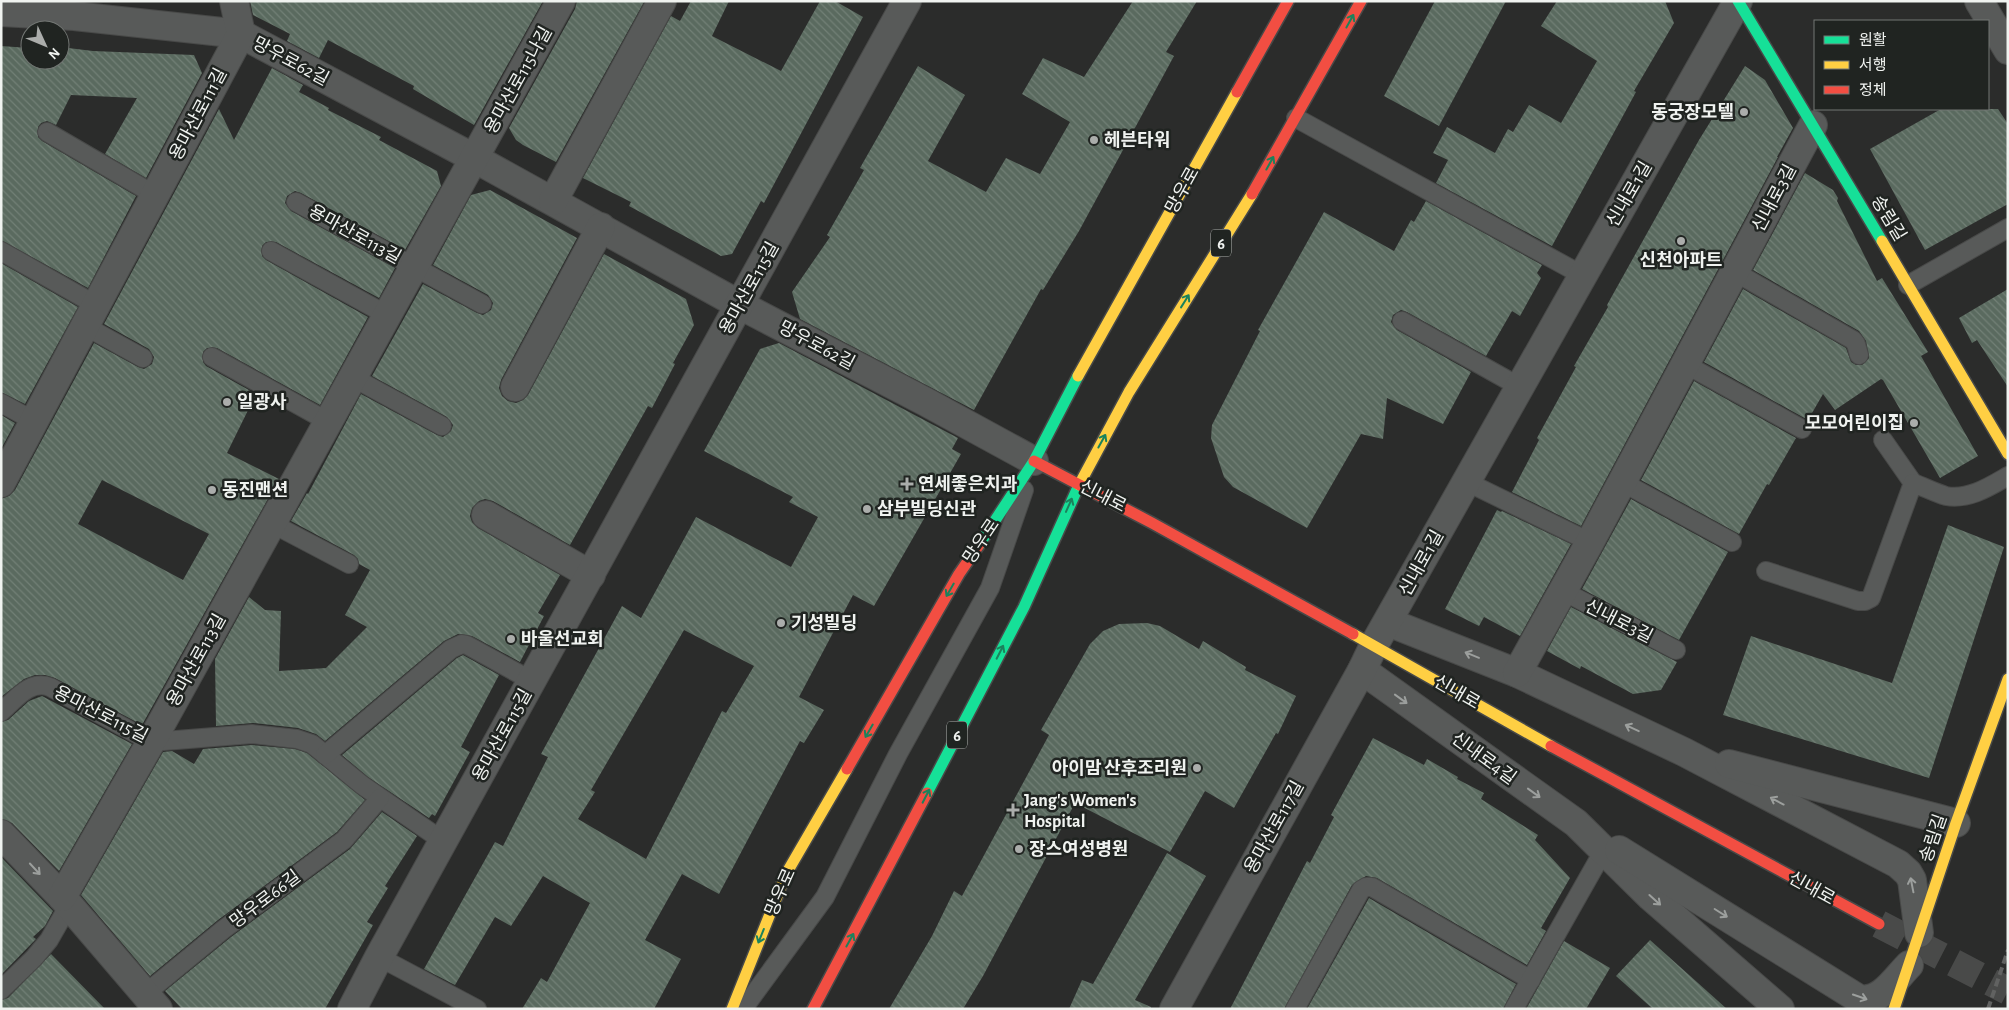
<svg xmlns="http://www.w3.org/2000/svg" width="2009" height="1010" font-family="'Alegreya Sans','Noto Sans KR',sans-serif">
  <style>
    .building { fill: url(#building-back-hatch); fill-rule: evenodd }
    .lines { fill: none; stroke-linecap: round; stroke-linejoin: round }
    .secondary-tunnel { stroke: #494a49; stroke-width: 28; stroke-dasharray: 28 14; stroke-linecap: butt }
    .lane-casing { stroke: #484948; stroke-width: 20 }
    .street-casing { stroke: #484948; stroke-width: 30 }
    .fast-casing { stroke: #484948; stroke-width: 14 }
    .slow-casing { stroke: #484948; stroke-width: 14 }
    .jam-casing { stroke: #484948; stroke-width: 14 }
    .lane { stroke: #585a59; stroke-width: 18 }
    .street { stroke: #585a59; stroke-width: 28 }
    .fast { stroke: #16e098; stroke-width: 11 }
    .slow { stroke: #ffcf43; stroke-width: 11 }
    .jam { stroke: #f24e42; stroke-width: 11 }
    .rail { stroke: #616261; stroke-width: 4; stroke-dasharray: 8 4; stroke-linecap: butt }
    .oneway { stroke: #1b825c }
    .oneway2 { stroke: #9c9f9d }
    .poi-dot { fill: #abadab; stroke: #202421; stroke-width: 2 }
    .labels { text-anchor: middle; stroke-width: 5; stroke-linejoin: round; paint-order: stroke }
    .shield { fill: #202421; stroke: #b2b5b2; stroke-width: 1 }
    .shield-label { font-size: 16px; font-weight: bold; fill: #f0f3f0 }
    .street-label { font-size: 18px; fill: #f0f3f0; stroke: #202421 }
    .poi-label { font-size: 18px; font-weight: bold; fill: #f0f3f0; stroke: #202421; text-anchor: start }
  </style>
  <defs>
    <pattern id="building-back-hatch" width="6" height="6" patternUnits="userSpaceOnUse" patternTransform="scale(1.25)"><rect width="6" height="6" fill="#5a6a5f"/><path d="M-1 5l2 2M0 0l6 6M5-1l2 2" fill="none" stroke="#728076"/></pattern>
  </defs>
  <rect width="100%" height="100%" fill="#2b2c2b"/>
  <!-- building -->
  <g class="building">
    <path d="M 250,1 L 543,1 L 474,125 L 413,89 L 414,86 L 328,40 L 319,58 L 287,41 L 290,34 L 253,15 Z"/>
    <path d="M 577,1 L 644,2 L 556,162 L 523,145 L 516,140 L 509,128 L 575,9 Z"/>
    <path d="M 691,1 L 729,1 L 712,36 L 781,71 L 820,1 L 835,1 L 863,17 L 764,203 L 761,201 L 732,254 L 721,256 L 629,206 L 631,202 L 583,178 L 671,16 L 680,21 Z"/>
    <path d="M 1133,1 L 1197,1 L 1166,52 L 1174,56 L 1079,231 L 1043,290 L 1041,289 L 974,410 L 800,319 L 792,292 L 830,237 L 827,235 L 864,170 L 860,168 L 918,66 L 965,95 L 928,161 L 986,192 L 1006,158 L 1040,174 L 1070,122 L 1022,94 L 1043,58 L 1084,77 Z"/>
    <path d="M 1435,1 L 1506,1 L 1439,126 L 1384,96 Z"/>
    <path d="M 1557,1 L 1665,1 L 1674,23 L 1634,91 L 1636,92 L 1552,246 L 1436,183 L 1448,160 L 1433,153 L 1447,127 L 1495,153 L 1508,129 L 1513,132 L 1529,105 L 1561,123 L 1597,61 L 1541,26 Z"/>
    <path d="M 1,46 L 29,48 L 30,46 L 30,60 L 60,60 L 60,47 L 93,51 L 194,55 L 202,73 L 146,178 L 105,154 L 137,98 L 71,95 L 56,125 L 47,121 L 41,123 L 38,127 L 38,137 L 42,141 L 136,196 L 88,288 L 1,240 Z"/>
    <path d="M 1745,66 L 1765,80 L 1793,128 L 1777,157 L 1778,157 L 1581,526 L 1512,492 L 1539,440 L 1537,438 L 1576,367 L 1574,366 L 1608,307 L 1607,305 L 1699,140 Z"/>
    <path d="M 272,68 L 303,85 L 299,92 L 329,108 L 328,110 L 381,137 L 379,140 L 437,171 L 441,186 L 405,250 L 301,193 L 295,191 L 287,196 L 285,203 L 291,211 L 395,268 L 379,298 L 276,242 L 266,242 L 262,246 L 262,256 L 266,260 L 368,317 L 320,405 L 217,348 L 207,348 L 203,352 L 203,362 L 206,366 L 256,394 L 227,453 L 279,479 L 142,725 L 55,678 L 45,675 L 35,675 L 24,679 L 1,697 L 1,499 L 9,496 L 15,490 L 94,343 L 138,367 L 144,369 L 152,364 L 154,357 L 149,349 L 104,324 L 219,109 L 234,140 ZM 102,480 L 209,534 L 183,580 L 78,524 Z"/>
    <path d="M 1941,109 L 1998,109 L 2008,124 L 2008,204 L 1925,250 L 1870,149 Z"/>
    <path d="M 1805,173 L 1833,190 L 1838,198 L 1837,201 L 1877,281 L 1882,278 L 1928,352 L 1921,356 L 1978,456 L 1940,478 L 1883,380 L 1881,379 L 1835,410 L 1823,394 L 1808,420 L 1704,362 L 1743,289 L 1846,348 L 1851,362 L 1856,365 L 1862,365 L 1869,358 L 1866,341 L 1859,331 L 1753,270 Z"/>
    <path d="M 490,190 L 577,238 L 501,380 L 499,388 L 502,396 L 508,401 L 516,403 L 523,400 L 528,395 L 604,254 L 686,299 L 694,325 L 673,363 L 675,364 L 652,408 L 648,406 L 570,545 L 493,501 L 485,499 L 479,501 L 472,508 L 470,516 L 472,522 L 478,528 L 560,575 L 538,613 L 544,616 L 520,662 L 472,636 L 458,634 L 444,641 L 325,741 L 316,734 L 298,728 L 253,723 L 216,726 L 215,659 L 249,597 L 265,610 L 281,611 L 279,671 L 326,668 L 367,627 L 345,615 L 370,570 L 359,564 L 358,559 L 354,555 L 291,521 L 307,493 L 308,494 L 361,394 L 437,435 L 443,437 L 451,431 L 453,425 L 447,417 L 372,376 L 423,284 L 477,313 L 483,315 L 491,310 L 493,303 L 488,295 L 433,265 L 471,195 Z"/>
    <path d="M 1426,201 L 1542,265 L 1537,273 L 1541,278 L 1520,316 L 1512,311 L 1486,356 L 1407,312 L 1401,310 L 1393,315 L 1391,322 L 1397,330 L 1471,372 L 1443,424 L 1387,398 L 1383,439 L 1361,434 L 1307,528 L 1233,487 L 1224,477 L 1211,438 L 1212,425 L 1260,331 L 1258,330 L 1324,212 L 1394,251 L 1411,220 L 1414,222 Z"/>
    <path d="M 1,263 L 78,307 L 25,404 L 1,392 Z"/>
    <path d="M 2008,289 L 2008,387 L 1977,340 L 1972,343 L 1959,318 Z"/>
    <path d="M 779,343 L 958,438 L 952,449 L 961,454 L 874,606 L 853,595 L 799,697 L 824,710 L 804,743 L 800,741 L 719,894 L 682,874 L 645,940 L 681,959 L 654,1009 L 522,1009 L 541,978 L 547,982 L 590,903 L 543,876 L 511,926 L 495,917 L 455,985 L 424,969 L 495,842 L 503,846 L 548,757 L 541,754 L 622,606 L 641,618 L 696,517 L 791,567 L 818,517 L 789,502 L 793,497 L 704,451 L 760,349 ZM 684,630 L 754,666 L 726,713 L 722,711 L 646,859 L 578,819 L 595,792 L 591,790 Z"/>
    <path d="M 1694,381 L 1796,438 L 1769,485 L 1767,484 L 1739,534 L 1641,480 Z"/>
    <path d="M 1,415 L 15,423 L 1,449 Z"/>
    <path d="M 1631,499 L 1728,552 L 1679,640 L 1582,589 Z"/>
    <path d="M 1497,510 L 1501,512 L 1502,511 L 1571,544 L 1520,636 L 1484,617 L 1479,626 L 1445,609 Z"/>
    <path d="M 1948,525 L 2004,547 L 1929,778 L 1723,715 L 1751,636 L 1892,683 Z"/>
    <path d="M 1571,607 L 1677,662 L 1661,690 L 1633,694 L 1581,666 L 1580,669 L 1547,651 Z"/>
    <path d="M 1147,623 L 1160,626 L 1199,649 L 1203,641 L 1246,667 L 1245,670 L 1296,696 L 1278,734 L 1276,733 L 1234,808 L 1205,791 L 1170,852 L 1075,803 L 983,976 L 963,1009 L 889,1009 L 932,936 L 954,891 L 962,896 L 1049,735 L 1041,730 L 1090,644 L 1103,631 L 1119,624 Z"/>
    <path d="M 463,655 L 499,675 L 461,747 L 470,752 L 435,816 L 432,814 L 429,818 L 368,777 L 342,755 L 457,658 Z"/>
    <path d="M 42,696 L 132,744 L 59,871 L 12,823 L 1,819 L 1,722 L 8,720 L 29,701 Z"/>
    <path d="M 1373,738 L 1424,765 L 1427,759 L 1458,777 L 1457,779 L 1484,793 L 1481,799 L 1538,835 L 1535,840 L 1570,878 L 1541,928 L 1546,931 L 1527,965 L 1377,878 L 1366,876 L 1352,885 L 1284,1009 L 1230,1009 L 1307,861 L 1310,863 L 1334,817 L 1331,815 Z"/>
    <path d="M 252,745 L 295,749 L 307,753 L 365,800 L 337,832 L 218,920 L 150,976 L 81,895 L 163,752 L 172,751 L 194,764 L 203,749 Z"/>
    <path d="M 382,812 L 417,836 L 385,886 L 388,888 L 367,922 L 373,925 L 325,1009 L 182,1009 L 165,991 L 231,937 L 350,849 Z"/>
    <path d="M 1167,853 L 1206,876 L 1135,1000 L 1151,1007 L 1151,1009 L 1069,1009 L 1082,980 L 1093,984 Z"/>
    <path d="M 1,857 L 53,911 L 45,926 L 33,937 L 36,939 L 1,975 Z"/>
    <path d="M 1369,898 L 1516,984 L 1503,1009 L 1307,1009 Z"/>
    <path d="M 1650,940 L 1727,1009 L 1653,1009 L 1616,976 Z"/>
    <path d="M 1564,941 L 1610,968 L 1586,1009 L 1526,1009 Z"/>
    <path d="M 51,954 L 105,1009 L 1,1009 L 1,1000 L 8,998 Z"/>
  </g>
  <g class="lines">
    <!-- secondary-tunnel -->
    <path class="secondary-tunnel" d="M 1879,924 L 2008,991"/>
    <!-- lane casing -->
    <g class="lane-casing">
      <g id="lane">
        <path d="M 1296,118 L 1582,275"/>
        <path d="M 47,132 L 155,195"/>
        <path d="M 296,202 L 482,304"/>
        <path d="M 1,251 L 96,305"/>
        <path d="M 271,251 L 387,315"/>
        <path d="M 1735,272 L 1853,340 L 1856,344 L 1859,355"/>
        <path d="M 1908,285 L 2008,228"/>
        <path d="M 1402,321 L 1520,387"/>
        <path d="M 85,326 L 143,358"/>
        <path d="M 212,357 L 327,421"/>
        <path d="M 1685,364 L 1802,429"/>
        <path d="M 352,377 L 442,426"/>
        <path d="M 1,403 L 34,421"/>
        <path d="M 1883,440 L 1913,483"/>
        <path d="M 1467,482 L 1590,542"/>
        <path d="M 1622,482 L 1732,542"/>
        <path d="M 271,523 L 349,564"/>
        <path d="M 1766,571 L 1858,601 L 1865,601 L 1871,598 L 1913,483 C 1924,487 1936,493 1946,496 C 1969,500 1989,487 2008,476"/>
        <path d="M 1563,591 L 1676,650"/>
        <path d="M 1,712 C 15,700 30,679 50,687 L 151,742 L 252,734 L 297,739 L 312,744 L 362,785 L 443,841"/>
        <path d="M 325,755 L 451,649 L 462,644 L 467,645 L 532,681"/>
        <path d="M 379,957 L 477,1009"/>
        <path d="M 1,990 L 34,958 L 49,940 L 69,905"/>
        <path d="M 145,994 L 224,929 L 344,840 L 380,798"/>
        <path d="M 743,1009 L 825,897 L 898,754 L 990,588 L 1024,490"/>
        <path d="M 1295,1009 L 1361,890 L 1366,887 L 1372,887 L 1531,980"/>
        <path d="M 1514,1009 L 1604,850"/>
      </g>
    </g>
    <!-- street casing -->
    <g class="street-casing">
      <g id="street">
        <path d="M 1979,1 L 2008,50"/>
        <path d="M 1,12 L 74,16 L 241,34 L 474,158 L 740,305 L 926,402 L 1034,461"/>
        <path d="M 553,201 L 662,1"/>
        <path d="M 515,387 L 601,227"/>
        <path d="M 1,483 L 241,34 L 234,1"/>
        <path d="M 486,515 L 591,575"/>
        <path d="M 1388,622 L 1517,673 L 1684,752 L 1898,864 L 1908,873 L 1912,880 L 1919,933"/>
        <path d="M 1362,670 L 1576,823 L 1651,897 L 1780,1009"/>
        <path d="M 1517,673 L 1590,542 L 1813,125"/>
        <path d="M 1729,764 L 1956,823"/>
        <path d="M 1,834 L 62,897 L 158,1009"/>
        <path d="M 1619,850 L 1859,999 C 1881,1003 1895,979 1909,965"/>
        <path d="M 62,897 L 151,742 L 561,1"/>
        <path d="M 352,1009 L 379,957 L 907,1"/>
        <path d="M 1174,1009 L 1362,670 L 1374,645 L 1738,1"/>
      </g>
    </g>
    <!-- fast casing -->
    <g class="fast-casing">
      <g id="fast">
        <path d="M 1738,1 L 1882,241"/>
        <path d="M 979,545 L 1034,461 L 1078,376"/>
        <path d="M 927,793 L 1024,607 L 1079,485"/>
      </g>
    </g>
    <!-- slow casing -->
    <g class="slow-casing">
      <g id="slow">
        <path d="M 1882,241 L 2008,454"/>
        <path d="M 1078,376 L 1237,92"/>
        <path d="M 1079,485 L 1129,392 L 1252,194"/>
        <path d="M 1353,634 L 1551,746"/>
        <path d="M 732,1009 L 786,874 L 847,769"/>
        <path d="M 1894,1009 L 1956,823 L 2008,679"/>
      </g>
    </g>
    <!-- jam casing -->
    <g class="jam-casing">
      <g id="jam">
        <path d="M 1237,92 L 1288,1"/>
        <path d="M 1252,194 L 1361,1"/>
        <path d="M 1034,461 L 1152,523 L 1353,634"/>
        <path d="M 1551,746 L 1879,924"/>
        <path d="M 847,769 L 959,574 L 979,545"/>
        <path d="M 813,1009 L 927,793"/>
      </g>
    </g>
    <!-- lane -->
    <use href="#lane" class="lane"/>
    <!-- street -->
    <use href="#street" class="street"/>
    <!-- fast -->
    <use href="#fast" class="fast"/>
    <!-- slow -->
    <use href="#slow" class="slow"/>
    <!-- jam -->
    <use href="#jam" class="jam"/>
    <!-- rail -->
    <path class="rail" d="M 1988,1009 L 2008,950"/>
  </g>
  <!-- one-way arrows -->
  <defs><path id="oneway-shaft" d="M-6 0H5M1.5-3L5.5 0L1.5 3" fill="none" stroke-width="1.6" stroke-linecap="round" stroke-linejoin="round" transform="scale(1.25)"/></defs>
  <g class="oneway">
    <use href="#oneway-shaft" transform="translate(1350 21) rotate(-61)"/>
    <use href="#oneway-shaft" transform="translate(1270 163) rotate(-61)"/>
    <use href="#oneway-shaft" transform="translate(1185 301) rotate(-58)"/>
    <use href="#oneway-shaft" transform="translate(1102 441) rotate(-61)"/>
    <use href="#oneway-shaft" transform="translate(1069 505) rotate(-66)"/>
    <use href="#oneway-shaft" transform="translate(950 590) rotate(120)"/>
    <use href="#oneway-shaft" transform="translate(1000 652) rotate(-63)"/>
    <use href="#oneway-shaft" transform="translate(869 731) rotate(120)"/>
    <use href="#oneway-shaft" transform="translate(926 796) rotate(-63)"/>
    <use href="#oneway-shaft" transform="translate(761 936) rotate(112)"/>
    <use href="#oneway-shaft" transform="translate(850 940) rotate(-61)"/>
  </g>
  <g class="oneway2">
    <use href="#oneway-shaft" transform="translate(1472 655) rotate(-158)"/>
    <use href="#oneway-shaft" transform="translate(1401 699) rotate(36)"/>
    <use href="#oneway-shaft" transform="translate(1632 728) rotate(-155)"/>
    <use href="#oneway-shaft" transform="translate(1534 793) rotate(36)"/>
    <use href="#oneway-shaft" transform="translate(1777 801) rotate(-152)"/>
    <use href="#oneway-shaft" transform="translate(35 869) rotate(47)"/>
    <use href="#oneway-shaft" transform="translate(1912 885) rotate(-101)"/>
    <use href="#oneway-shaft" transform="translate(1655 900) rotate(42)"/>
    <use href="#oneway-shaft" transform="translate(1721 913) rotate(32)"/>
    <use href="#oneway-shaft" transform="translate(1860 997) rotate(19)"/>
  </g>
  <!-- markers -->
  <g class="poi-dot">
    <circle cx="1744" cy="112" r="5"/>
    <circle cx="1094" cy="140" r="5"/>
    <circle cx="1681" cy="241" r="5"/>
    <circle cx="227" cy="402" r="5"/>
    <circle cx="1914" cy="423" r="5"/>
    <path d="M904.5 476.5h5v5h5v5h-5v5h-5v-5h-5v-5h5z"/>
    <circle cx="212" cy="490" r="5"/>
    <circle cx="867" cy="509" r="5"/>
    <circle cx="781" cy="623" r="5"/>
    <circle cx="511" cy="639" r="5"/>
    <circle cx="1197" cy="768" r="5"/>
    <path d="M1010.5 802.5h5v5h5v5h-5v5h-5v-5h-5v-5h5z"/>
    <circle cx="1019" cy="849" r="5"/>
  </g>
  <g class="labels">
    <!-- shield labels -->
    <g class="shield">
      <rect x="1211" y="229.5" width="20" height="27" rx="4"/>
      <rect x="947" y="721.5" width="20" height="27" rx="4"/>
    </g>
    <g class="shield-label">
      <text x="1221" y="249">6</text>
      <text x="957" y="741">6</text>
    </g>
    <!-- street labels -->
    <g class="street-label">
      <text transform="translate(291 61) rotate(28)" y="6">망우로62길</text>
      <text transform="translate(518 80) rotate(-61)" y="6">용마산로115나길</text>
      <text transform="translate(198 114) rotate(-62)" y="6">용마산로111길</text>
      <text transform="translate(1182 190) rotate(-61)" y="6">망우로</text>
      <text transform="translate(1629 194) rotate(-60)" y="6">신내로1길</text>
      <text transform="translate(1774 198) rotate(-62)" y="6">신내로3길</text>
      <text transform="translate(1889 218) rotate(59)" y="6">송림길</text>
      <text transform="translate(355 234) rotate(29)" y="6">용마산로113길</text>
      <text transform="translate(749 288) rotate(-61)" y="6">용마산로115길</text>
      <text transform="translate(817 345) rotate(28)" y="6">망우로62길</text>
      <text transform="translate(1103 496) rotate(27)" y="6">신내로</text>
      <text transform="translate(981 541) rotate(-56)" y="6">망우로</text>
      <text transform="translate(1421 563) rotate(-61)" y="6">신내로1길</text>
      <text transform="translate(1619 621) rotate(27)" y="6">신내로3길</text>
      <text transform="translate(196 660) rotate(-61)" y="6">용마산로113길</text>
      <text transform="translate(1457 692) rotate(30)" y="6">신내로</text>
      <text transform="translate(101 714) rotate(27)" y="6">용마산로115길</text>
      <text transform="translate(502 735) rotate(-61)" y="6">용마산로115길</text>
      <text transform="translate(1484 758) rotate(36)" y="6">신내로4길</text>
      <text transform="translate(1274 827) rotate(-61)" y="6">용마산로117길</text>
      <text transform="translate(1933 838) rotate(-71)" y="6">송림길</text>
      <text transform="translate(1812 888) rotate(29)" y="6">신내로</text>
      <text transform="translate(780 892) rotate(-66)" y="6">망우로</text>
      <text transform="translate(265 899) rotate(-37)" y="6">망우로66길</text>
    </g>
    <!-- poi labels -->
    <g class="poi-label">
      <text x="1734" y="118" text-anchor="end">동궁장모텔</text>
      <text x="1104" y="146">헤븐타워</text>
      <text x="1681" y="266" text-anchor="middle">신천아파트</text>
      <text x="237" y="408">일광사</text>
      <text x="1904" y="429" text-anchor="end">모모어린이집</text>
      <text x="918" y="490">연세좋은치과</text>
      <text x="222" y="496">동진맨션</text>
      <text x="877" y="515">삼부빌딩신관</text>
      <text x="791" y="629">기성빌딩</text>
      <text x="521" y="645">바울선교회</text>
      <text x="1187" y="774" text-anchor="end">아이맘 산후조리원</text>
      <text x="1024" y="806">Jang's Women's<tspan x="1024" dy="21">Hospital</tspan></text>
      <text x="1029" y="855">장스여성병원</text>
    </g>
  </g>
  <!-- border -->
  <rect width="2009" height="1010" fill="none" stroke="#f0f3f0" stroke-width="5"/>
  <!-- legend -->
  <rect x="1814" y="20" width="175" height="90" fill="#202421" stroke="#737774"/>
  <rect x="1824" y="36" width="25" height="8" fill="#16e098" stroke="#737774"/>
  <text x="1859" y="45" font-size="15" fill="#f0f3f0">원활</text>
  <rect x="1824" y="61" width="25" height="8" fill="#ffcf43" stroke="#737774"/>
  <text x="1859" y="70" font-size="15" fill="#f0f3f0">서행</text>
  <rect x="1824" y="86" width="25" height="8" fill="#f24e42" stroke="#737774"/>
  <text x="1859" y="95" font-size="15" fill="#f0f3f0">정체</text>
  <!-- north arrow -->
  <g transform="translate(45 45) rotate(134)"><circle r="24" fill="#202421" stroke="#737774"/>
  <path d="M0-4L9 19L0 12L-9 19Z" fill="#abadab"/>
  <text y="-8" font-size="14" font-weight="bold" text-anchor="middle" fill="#f0f3f0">N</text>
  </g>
</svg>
